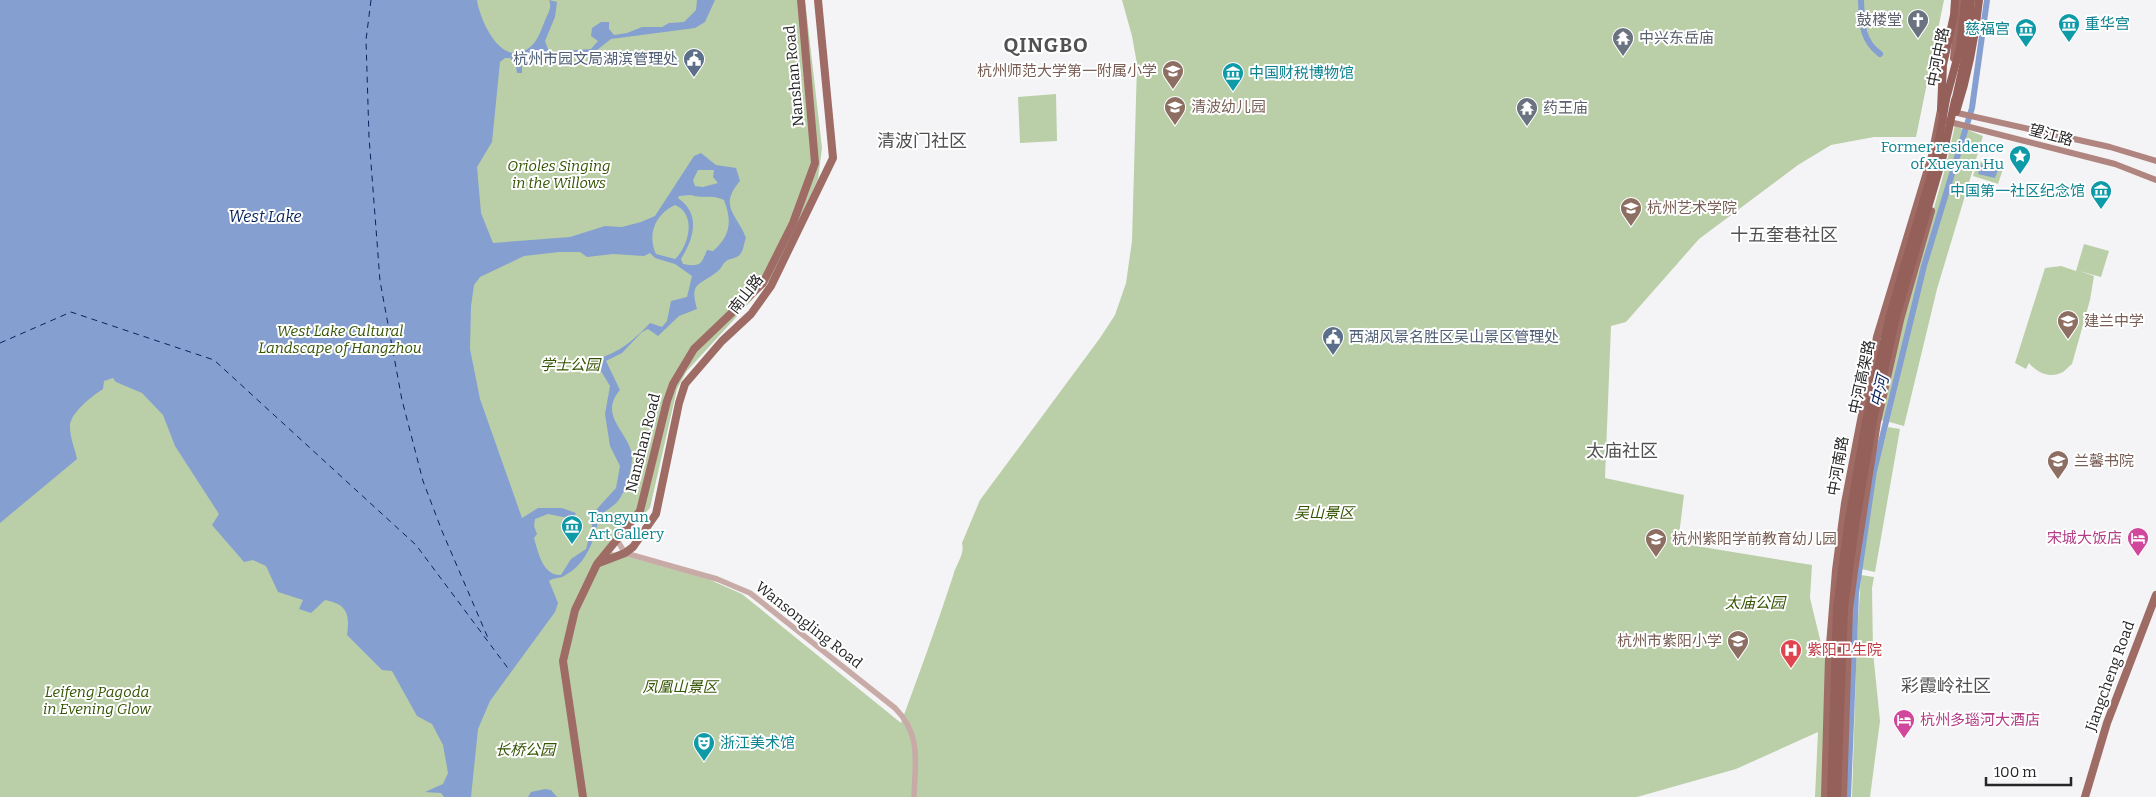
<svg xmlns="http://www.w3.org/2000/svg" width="2156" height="797" font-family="Bitter,'Noto Sans SC',serif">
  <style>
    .green { fill: #bacfa7 }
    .water { fill: #859fd0; fill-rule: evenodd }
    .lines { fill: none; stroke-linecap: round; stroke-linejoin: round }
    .canal { stroke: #859fd0; stroke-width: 6 }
    .ferry { stroke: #08245d; stroke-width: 1; stroke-dasharray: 6 5; stroke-linecap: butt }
    .tertiary { stroke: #c8aaa6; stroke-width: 5.5 }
    .secondary { stroke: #b08580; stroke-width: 6 }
    .primary { stroke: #9e6b65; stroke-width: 8 }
    .trunk { stroke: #96605a; stroke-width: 8 }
    .trunk-bridge { stroke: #96605a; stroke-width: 8 }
    .labels { text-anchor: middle; stroke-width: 4; stroke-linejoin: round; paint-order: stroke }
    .worship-label { font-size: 15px; fill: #5b616d; stroke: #fff; text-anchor: start }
    .culture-label { font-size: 15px; fill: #0d838f; stroke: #fff; text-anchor: start }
    .street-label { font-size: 15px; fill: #262627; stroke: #fff }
    .service-label { font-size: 15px; fill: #4e5e75; stroke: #fff; text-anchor: end }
    .education-label { font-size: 15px; fill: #785e54; stroke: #fff; text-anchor: start }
    .park-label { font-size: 15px; font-style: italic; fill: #345402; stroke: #fff }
    .hotel-label { font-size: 15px; fill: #b23c85; stroke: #fff; text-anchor: end }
    .health-label { font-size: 15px; fill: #be3a42; stroke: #fff; text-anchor: start }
    .water-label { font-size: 16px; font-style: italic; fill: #08245d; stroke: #fff }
    .quarter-label { font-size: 18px; fill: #515152; stroke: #fff }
    .district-label { font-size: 20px; font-weight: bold; letter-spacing: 1px; fill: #515152; stroke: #fff }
  </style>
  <rect width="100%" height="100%" fill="#f4f4f6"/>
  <!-- green -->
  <g class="green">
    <path d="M 0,0 L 805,0 L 822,148 L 818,179 L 771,279 L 686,372 L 677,389 L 650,508 L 608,551 L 708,579 L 742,594 L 901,723 C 919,674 937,625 953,576 C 956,564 965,555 962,543 L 980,500 L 1100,338 L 1115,315 L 1126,283 L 1132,241 L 1137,64 L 1132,36 L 1122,0 L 1944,0 L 1916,137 L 1874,137 L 1831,145 L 1798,165 L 1699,239 L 1626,322 L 1611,326 L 1605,478 L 1684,495 L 1678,543 L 1812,565 L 1810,598 L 1825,660 L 1825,797 L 1815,797 L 1818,732 L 1736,769 L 1637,797 L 0,797 Z"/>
    <path d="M 1056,94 L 1057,141 L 1020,143 L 1018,97 Z"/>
    <path d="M 1955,125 L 1964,130 L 1922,267 L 1885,421 L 1880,420 L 1902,320 L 1947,162 Z"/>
    <path d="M 1968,130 L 1983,136 L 1937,289 L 1904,426 L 1889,422 L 1926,266 Z"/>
    <path d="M 1978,161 L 2003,169 L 1998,184 L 1973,176 Z"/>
    <path d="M 2084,244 L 2109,251 L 2101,277 L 2079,271 L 2094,276 L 2090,300 L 2072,364 C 2068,367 2066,370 2063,372 C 2050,379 2037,373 2029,363 L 2026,369 L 2015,363 L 2045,268 L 2061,266 L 2076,271 Z"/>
    <path d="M 1888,427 L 1900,429 L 1875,572 L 1861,569 L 1876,472 Z"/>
    <path d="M 1861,575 L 1874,577 L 1872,588 L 1873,652 L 1880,721 L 1870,797 L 1852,797 L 1857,636 Z"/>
  </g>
  <!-- water -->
  <g class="water">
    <path d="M 0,0 L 477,0 C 480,21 502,69 529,48 C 538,42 542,27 546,18 C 549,11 552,7 549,0 L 557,2 L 555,17 L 545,41 L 549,52 L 591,49 L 598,41 L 591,36 L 592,28 L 601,22 L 609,22 L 609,29 L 614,35 L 627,33 L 642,27 L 662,27 L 669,23 L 684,22 L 696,10 L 697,0 L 715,0 L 705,22 L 695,28 L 611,39 L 592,54 L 527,56 L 522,58 L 522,73 L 517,73 L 516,65 L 510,58 L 505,58 L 500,62 L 492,142 L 477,167 L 481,213 L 493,243 L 570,237 L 605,226 L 622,227 L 641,222 L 655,216 L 694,156 L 701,153 L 716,165 L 736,168 L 740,181 C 718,207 737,214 746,238 C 744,242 744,249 741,253 C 738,258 733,258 728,260 C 723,262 722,268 718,271 C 700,286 689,281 697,309 L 679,316 L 658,336 L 648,329 L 642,332 L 622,353 L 606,361 L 620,390 C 597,417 631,433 632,457 C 632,470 626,491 618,501 C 613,507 605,511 599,516 C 595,539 587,564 564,576 C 559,579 554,577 549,581 L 558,603 L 555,612 L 490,701 L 478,729 L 471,797 L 444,797 L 441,793 L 425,792 L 443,784 L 448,773 L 443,745 L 432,724 L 417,716 L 392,671 L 382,670 L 347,635 C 350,614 347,604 325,600 L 311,613 L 299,609 L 303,600 L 278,592 L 266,566 L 253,560 L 244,562 L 212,525 L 219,514 L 175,446 L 163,415 L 142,393 L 116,382 L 113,378 L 104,381 L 103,389 C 92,396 69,414 70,427 C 70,438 75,449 77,459 L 0,523 ZM 698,170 L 714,170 L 713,177 L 718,183 L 703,187 L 695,186 L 693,180 ZM 691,195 C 703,199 712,194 724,200 C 732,221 731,235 713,251 L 707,250 C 701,265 700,267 683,264 L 681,259 C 694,238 701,214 678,198 L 679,196 ZM 675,205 C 697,214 689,246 675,259 L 656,254 C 647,235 655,214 675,205 ZM 559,252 L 580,252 L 587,257 L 613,254 L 644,256 L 650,253 L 655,258 L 675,264 L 692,276 L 687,297 L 671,301 L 667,321 L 662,327 L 650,323 C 634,340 619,353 596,359 L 596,363 L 610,386 L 605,414 L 610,446 L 620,466 L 616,488 L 596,510 L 586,549 L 571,559 L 561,575 C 543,576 538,552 534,538 L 537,534 L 534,526 L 535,519 L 548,514 L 573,519 L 576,513 L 562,508 L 538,508 L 522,518 L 480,399 L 470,349 L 471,306 L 474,285 L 480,277 L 524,256 Z"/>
    <path d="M 1981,164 L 1998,170 L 1995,178 L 1978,174 Z"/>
    <path d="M 545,789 L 551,790 L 557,797 L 528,797 L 531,792 Z"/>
  </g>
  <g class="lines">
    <!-- canal -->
    <g class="canal">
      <path d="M 1861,0 C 1862,22 1861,40 1880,54"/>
      <path d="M 1848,797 L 1856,593 L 1874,471 L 1924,266 L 1972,108 L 1987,0"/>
    </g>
    <!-- ferry -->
    <g class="ferry">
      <path d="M 371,0 L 366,40 L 369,137 L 380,281 L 402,400 L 423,481 L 442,531 L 488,638"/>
      <path d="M 0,343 L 71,312 L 214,360 L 416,545 L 510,671"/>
    </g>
    <!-- tertiary -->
    <path class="tertiary" d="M 617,540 L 625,553 L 717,579 L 750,593 L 895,708 C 922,735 915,763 914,797"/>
    <!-- secondary -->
    <g class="secondary">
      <path d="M 1953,112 L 2110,147 L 2156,161"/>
      <path d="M 1946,121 L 2115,164 L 2156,180"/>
    </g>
    <!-- primary -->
    <g class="primary">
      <path d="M 1954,58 L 1960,0"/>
      <path d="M 599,563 L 625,553 L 633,547 L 656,514 L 679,403 L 685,384 L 722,341 L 751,314 L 771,286 L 833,158 L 818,0"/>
      <path d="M 583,797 L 563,661 L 575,610 L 597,564 L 640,511 L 667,401 L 673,384 L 694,349 L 763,283 L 793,223 L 815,163 L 801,0"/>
      <path d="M 1825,797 L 1829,657 L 1836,570 L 1845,503 L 1877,337 L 1932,156 L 1941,110"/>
      <path d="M 1843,797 L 1849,609 L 1854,571 L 1877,422 L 1900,320 L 1931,211"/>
      <path d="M 2085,797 L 2107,723 L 2156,595"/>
    </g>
    <!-- trunk -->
    <g class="trunk">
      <path d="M 1956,98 L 1967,49 L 1971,0"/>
      <path d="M 1946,99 L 1960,48 L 1965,0"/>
      <path d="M 1941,109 L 1943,65 L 1954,15 L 1955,0"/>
      <path d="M 1956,112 C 1968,75 1975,39 1979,0"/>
    </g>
    <!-- trunk-bridge -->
    <g class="trunk-bridge">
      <path d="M 1831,797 L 1837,608 L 1848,525 L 1866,421 L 1890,315 L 1936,158 L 1946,99"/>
      <path d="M 1837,797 L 1844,608 L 1855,526 L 1873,421 L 1896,317 L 1942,160 L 1955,100"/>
    </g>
  </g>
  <!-- icons -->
  <defs>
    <g id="church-pin" transform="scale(1.125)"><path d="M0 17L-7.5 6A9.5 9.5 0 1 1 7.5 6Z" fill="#6b7280" stroke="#fff"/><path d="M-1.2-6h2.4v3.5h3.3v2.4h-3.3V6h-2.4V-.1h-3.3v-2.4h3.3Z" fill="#fff"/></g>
    <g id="museum-pin" transform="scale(1.125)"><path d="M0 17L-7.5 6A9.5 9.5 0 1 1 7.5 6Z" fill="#0f9aa8" stroke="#fff"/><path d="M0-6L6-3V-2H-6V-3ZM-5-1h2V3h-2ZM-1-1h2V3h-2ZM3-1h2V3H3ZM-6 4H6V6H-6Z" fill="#fff"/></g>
    <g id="temple-pin" transform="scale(1.125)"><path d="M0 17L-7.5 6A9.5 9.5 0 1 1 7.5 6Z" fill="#6b7280" stroke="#fff"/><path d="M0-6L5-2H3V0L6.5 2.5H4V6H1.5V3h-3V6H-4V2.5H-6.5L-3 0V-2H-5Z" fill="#fff"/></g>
    <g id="civic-pin" transform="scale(1.125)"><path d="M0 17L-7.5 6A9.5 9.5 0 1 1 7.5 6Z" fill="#5c6f8a" stroke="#fff"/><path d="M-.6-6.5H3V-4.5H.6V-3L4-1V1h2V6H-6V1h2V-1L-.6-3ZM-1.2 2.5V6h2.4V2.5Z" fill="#fff"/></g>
    <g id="school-pin" transform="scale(1.125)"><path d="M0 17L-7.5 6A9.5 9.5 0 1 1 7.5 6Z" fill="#8d6e63" stroke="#fff"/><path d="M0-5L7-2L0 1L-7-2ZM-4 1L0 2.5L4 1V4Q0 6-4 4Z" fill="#fff"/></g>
    <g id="sight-pin" transform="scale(1.125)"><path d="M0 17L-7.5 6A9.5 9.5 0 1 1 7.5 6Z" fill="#0f9aa8" stroke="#fff"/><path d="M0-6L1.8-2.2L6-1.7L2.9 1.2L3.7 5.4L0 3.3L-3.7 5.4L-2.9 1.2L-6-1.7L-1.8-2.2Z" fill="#fff"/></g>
    <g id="hotel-pin" transform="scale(1.125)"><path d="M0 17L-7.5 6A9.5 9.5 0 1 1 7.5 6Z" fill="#d1479c" stroke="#fff"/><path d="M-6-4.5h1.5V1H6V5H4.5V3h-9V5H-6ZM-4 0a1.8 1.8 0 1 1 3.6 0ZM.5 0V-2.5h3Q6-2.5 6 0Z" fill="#fff"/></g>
    <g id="hospital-pin" transform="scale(1.125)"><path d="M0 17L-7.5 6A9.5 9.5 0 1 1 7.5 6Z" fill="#e0444e" stroke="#fff"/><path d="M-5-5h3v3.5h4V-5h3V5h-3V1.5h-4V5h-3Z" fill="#fff"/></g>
    <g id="theatre-pin" transform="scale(1.125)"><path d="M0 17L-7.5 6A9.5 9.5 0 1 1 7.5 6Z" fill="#0f9aa8" stroke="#fff"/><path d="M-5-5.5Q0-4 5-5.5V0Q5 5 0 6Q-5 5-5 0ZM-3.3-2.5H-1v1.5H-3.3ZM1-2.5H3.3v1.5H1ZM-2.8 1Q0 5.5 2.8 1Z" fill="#fff"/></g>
  </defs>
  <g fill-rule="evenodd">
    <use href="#church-pin" x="1918" y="20"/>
    <use href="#museum-pin" x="2069" y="24"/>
    <use href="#museum-pin" x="2026" y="29"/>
    <use href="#temple-pin" x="1623" y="38"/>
    <use href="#civic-pin" x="694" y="59"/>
    <use href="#school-pin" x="1173" y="71"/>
    <use href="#museum-pin" x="1233" y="73"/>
    <use href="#school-pin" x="1175" y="107"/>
    <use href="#temple-pin" x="1527" y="108"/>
    <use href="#sight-pin" x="2020" y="156"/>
    <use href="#museum-pin" x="2101" y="191"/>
    <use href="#school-pin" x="1631" y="208"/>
    <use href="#school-pin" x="2068" y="321"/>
    <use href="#civic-pin" x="1333" y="337"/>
    <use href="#school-pin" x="2058" y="461"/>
    <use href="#museum-pin" x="572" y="526"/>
    <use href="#hotel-pin" x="2138" y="538"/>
    <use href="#school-pin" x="1656" y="539"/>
    <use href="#school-pin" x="1738" y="641"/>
    <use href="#hospital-pin" x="1791" y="650"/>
    <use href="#hotel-pin" x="1904" y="720"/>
    <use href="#theatre-pin" x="704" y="743"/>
  </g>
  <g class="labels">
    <!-- worship labels -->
    <g class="worship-label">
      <text x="1902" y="25" text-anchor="end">鼓楼堂</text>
      <text x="1639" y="43">中兴东岳庙</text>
      <text x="1543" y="113">药王庙</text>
    </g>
    <!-- culture labels -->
    <g class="culture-label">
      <text x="2085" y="29">重华宫</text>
      <text x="2010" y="34" text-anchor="end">慈福宫</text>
      <text x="1249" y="78">中国财税博物馆</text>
      <text x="2004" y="152" text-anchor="end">Former residence<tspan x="2004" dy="17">of Xueyan Hu</tspan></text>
      <text x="2085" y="196" text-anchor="end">中国第一社区纪念馆</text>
      <text x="588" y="522">Tangyun<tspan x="588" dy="17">Art Gallery</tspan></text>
      <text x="720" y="748">浙江美术馆</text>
    </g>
    <!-- street labels -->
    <g class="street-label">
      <text transform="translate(1938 57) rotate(-79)" y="5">中河中路</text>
      <text transform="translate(794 76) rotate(-95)" y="5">Nanshan Road</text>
      <text transform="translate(2051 135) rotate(15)" y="5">望江路</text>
      <text transform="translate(746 294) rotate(-52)" y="5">南山路</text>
      <text transform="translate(1862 377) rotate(-78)" y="5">中河高架路</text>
      <text transform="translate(643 443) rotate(-76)" y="5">Nanshan Road</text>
      <text transform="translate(1838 466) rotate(-80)" y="5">中河南路</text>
      <text transform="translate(809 625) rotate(38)" y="5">Wansongling Road</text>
      <text transform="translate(2110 676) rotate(-70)" y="5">Jiangcheng Road</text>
    </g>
    <!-- service labels -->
    <g class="service-label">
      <text x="678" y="64">杭州市园文局湖滨管理处</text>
      <text x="1349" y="342" text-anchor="start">西湖风景名胜区吴山景区管理处</text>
    </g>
    <!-- education labels -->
    <g class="education-label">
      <text x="1157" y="76" text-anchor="end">杭州师范大学第一附属小学</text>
      <text x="1191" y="112">清波幼儿园</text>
      <text x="1647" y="213">杭州艺术学院</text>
      <text x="2084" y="326">建兰中学</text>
      <text x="2074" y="466">兰馨书院</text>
      <text x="1672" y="544">杭州紫阳学前教育幼儿园</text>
      <text x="1722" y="646" text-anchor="end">杭州市紫阳小学</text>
    </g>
    <!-- park labels -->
    <g class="park-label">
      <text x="559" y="171">Orioles Singing<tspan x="559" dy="17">in the Willows</tspan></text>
      <text x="340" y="336">West Lake Cultural<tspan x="340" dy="17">Landscape of Hangzhou</tspan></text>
      <text x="570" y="370">学士公园</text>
      <text x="1324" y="518">吴山景区</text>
      <text x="1755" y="608">太庙公园</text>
      <text x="680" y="692">凤凰山景区</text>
      <text x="97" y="697">Leifeng Pagoda<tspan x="97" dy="17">in Evening Glow</tspan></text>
      <text x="525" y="755">长桥公园</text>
    </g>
    <!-- hotel labels -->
    <g class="hotel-label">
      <text x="2122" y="543">宋城大饭店</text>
      <text x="1920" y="725" text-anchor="start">杭州多瑙河大酒店</text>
    </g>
    <!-- health labels -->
    <g class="health-label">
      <text x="1807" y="655">紫阳卫生院</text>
    </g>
    <!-- water labels -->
    <g class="water-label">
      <text x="265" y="222">West Lake</text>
      <text transform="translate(1879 391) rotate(-76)" y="6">中河</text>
    </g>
    <!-- quarter labels -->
    <g class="quarter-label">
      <text x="922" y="147">清波门社区</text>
      <text x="1784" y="241">十五奎巷社区</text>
      <text x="1622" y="457">太庙社区</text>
      <text x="1946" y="692">彩霞岭社区</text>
    </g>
    <!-- district labels -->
    <g class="district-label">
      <text x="1046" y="52">QINGBO</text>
    </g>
  </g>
  <!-- scale -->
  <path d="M1986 777v8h85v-8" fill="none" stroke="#262627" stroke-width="2.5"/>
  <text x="1994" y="777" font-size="15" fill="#262627" stroke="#ffffff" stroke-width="4" paint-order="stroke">100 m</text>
</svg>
